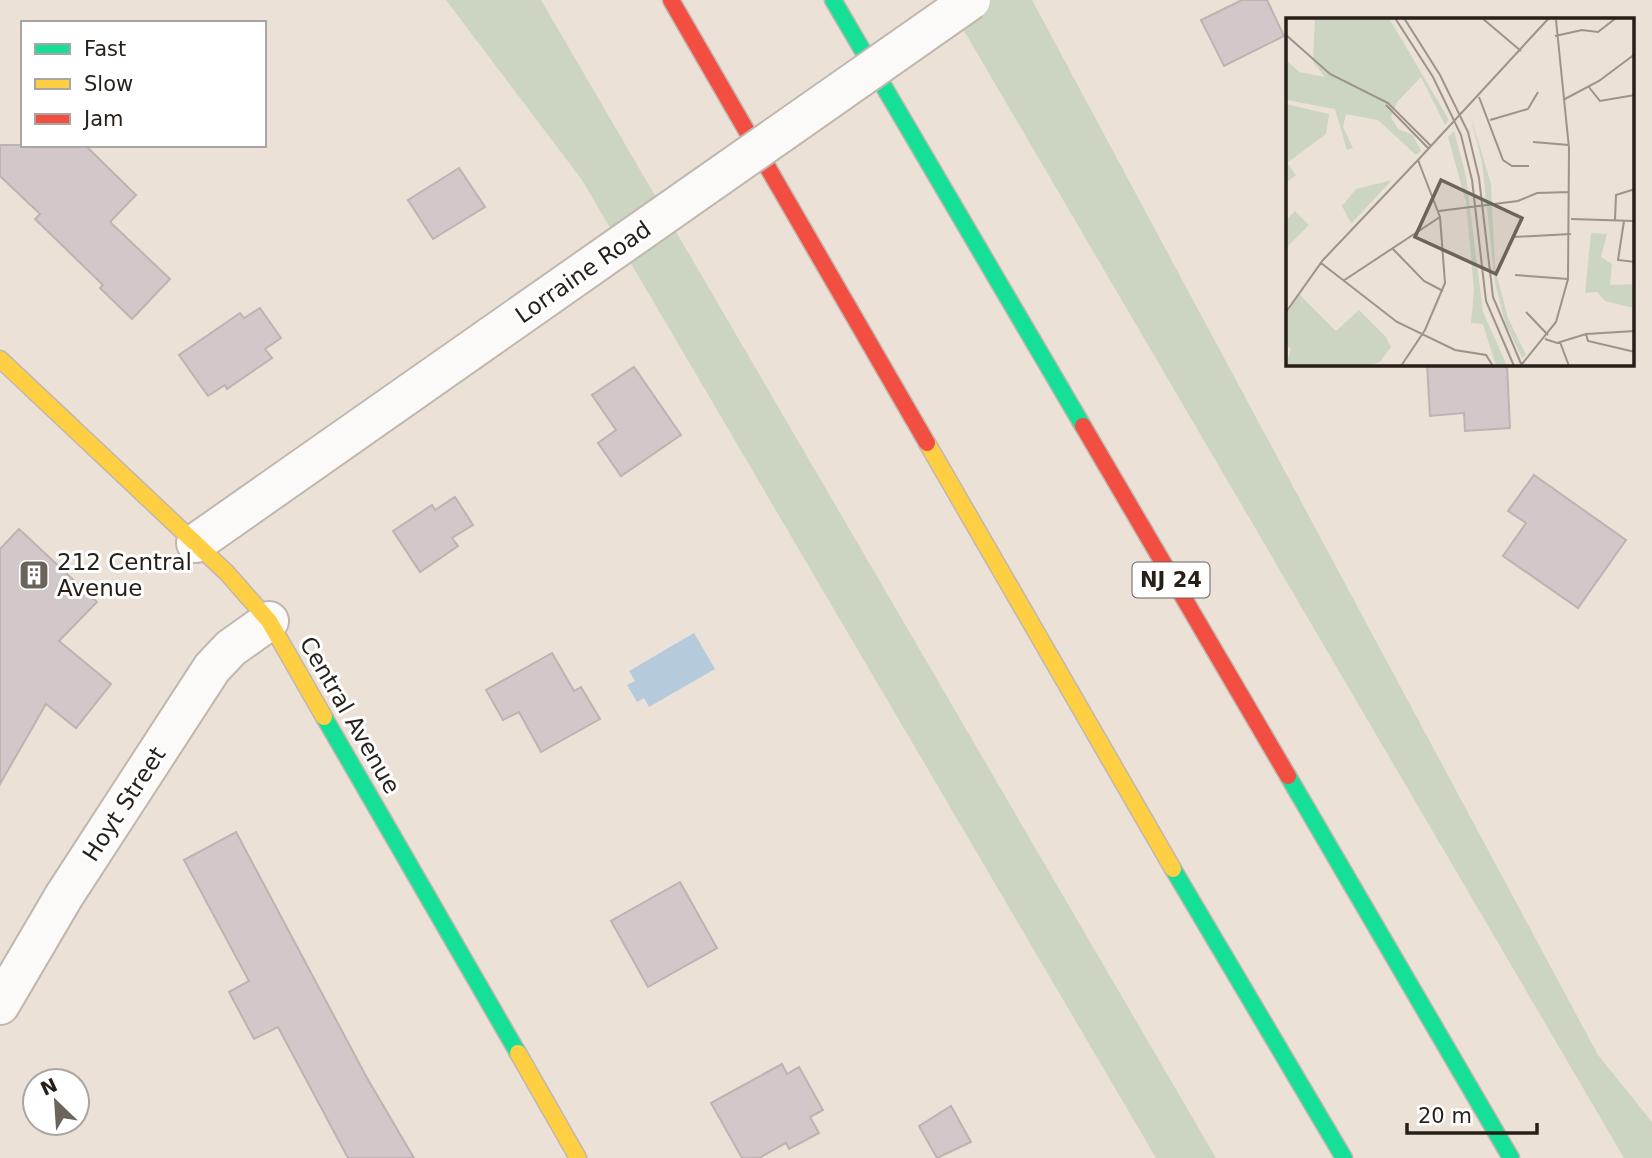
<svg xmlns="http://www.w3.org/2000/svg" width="1652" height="1158" font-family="'DejaVu Sans',sans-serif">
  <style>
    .green { fill: #cbd5c2 }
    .water { fill: #b5cbdc }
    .building { fill: #d3c8c9; stroke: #bdb3b2; stroke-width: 2 }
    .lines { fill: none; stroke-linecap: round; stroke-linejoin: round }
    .street-casing { stroke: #c0b7af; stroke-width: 42 }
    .fast-casing { stroke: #c0b7af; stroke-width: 19 }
    .slow-casing { stroke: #c0b7af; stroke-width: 19 }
    .jam-casing { stroke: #c0b7af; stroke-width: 19 }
    .street { stroke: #fcfaf9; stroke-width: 38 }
    .fast { stroke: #16e098; stroke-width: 16 }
    .slow { stroke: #ffcf43; stroke-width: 16 }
    .jam { stroke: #f24e42; stroke-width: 16 }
    .street-bridge-casing { stroke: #c0b7af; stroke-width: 42; stroke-linecap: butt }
    .street-bridge { stroke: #fcfaf9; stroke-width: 38 }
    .labels { text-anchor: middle; stroke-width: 6; stroke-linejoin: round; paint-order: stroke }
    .shield { fill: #fff; stroke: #68625d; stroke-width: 2 }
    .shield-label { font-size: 21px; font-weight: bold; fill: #271f18 }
    .street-label { font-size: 23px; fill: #271f18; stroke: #fff }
    .poi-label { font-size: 23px; fill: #271f18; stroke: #fff; text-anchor: start }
    .inset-road { fill: none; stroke: #9d938a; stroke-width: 2 }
    .view { fill: #6c635a; fill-opacity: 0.15; stroke: #6c635a; stroke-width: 3.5 }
    .inset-edge { fill: none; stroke: #271f18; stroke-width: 3.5 }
  </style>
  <rect width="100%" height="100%" fill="#ece1d6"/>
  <!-- green -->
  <g class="green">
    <path d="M 446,0 L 541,0 L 1216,1158 L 1156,1158 L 582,180 Z"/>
    <path d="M 946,0 L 1032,0 L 1598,1055 L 1652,1122 L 1652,1158 L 1624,1158 Z"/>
  </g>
  <!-- water -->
  <path class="water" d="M 694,633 L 715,669 L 649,707 L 644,698 L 637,702 L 627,685 L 635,681 L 629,671 Z"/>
  <!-- building -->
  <g class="building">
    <path d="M 1242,0 L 1267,0 L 1284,36 L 1224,66 L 1201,20 Z"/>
    <path d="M 0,145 L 85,145 L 136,195 L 110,222 L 170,279 L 132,319 L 100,288 L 103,285 L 35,219 L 40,214 L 0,176 Z"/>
    <path d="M 459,168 L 485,207 L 433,239 L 408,200 Z"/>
    <path d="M 260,308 L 281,338 L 265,349 L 272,358 L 227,389 L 225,385 L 208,396 L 179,355 L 240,313 L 244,318 Z"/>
    <path d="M 1427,364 L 1507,364 L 1510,428 L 1465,431 L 1464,413 L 1430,416 Z"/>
    <path d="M 634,367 L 681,435 L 621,476 L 598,443 L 616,430 L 592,395 Z"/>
    <path d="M 1534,475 L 1626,540 L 1578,608 L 1503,556 L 1526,523 L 1508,511 Z"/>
    <path d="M 455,497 L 473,525 L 452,538 L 458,546 L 420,572 L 393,531 L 432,505 L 435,510 Z"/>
    <path d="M 19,529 L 97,602 L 59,641 L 111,684 L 76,728 L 46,704 L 0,784 L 0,549 Z"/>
    <path d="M 552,653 L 574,691 L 581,687 L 600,719 L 541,752 L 519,712 L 503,720 L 486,690 Z"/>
    <path d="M 236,832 L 367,1078 L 414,1158 L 348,1158 L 278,1027 L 254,1039 L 229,992 L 249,981 L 184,860 Z"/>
    <path d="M 680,882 L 717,948 L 648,987 L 611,921 Z"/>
    <path d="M 782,1064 L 787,1074 L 799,1067 L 823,1110 L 810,1117 L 819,1133 L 789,1149 L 786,1143 L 759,1158 L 742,1158 L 711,1103 Z"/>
    <path d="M 951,1106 L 971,1142 L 937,1158 L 919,1126 Z"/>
  </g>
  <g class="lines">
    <!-- street casing -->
    <g class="street-casing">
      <g id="street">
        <path d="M 196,543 L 601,259"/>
        <path d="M 0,1005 L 64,896 L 212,668 L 231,648 L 269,621"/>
      </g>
    </g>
    <!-- fast casing -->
    <g class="fast-casing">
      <g id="fast">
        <path d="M 833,0 L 1083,426"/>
        <path d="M 324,717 L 518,1053"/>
        <path d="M 1288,776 L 1511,1158"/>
        <path d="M 1173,869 L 1344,1158"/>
      </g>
    </g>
    <!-- slow casing -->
    <g class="slow-casing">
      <g id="slow">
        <path d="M 0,359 L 227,573 L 269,621 L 324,717"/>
        <path d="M 927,443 L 1173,869"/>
        <path d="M 518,1053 L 578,1158"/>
      </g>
    </g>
    <!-- jam casing -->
    <g class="jam-casing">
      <g id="jam">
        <path d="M 671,0 L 927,443"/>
        <path d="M 1083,426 L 1288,776"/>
      </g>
    </g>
    <!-- street -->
    <use href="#street" class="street"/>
    <!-- fast -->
    <use href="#fast" class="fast"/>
    <!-- slow -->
    <use href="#slow" class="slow"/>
    <!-- jam -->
    <use href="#jam" class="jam"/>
    <!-- street-bridge casing -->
    <g class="street-bridge-casing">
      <path id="street-bridge" d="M 601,259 L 971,0"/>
    </g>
    <!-- street-bridge -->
    <use href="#street-bridge" class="street-bridge"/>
  </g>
  <!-- icons -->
  <defs>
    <g id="building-square" transform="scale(1.575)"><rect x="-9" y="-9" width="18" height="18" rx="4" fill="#6c635a" stroke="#fff"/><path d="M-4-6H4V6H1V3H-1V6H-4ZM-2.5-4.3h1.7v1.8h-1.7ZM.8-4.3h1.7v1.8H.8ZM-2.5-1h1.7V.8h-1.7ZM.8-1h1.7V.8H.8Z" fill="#fff"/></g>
  </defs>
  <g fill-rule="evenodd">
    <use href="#building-square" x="34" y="575"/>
  </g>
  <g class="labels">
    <!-- shield labels -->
    <rect class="shield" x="1132.5" y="562.5" width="77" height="35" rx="5"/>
    <g class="shield-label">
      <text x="1171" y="587">NJ 24</text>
    </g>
    <!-- street labels -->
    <g class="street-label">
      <text transform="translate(583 272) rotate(-35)" y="8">Lorraine Road</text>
      <text transform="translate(350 715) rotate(60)" y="8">Central Avenue</text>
      <text transform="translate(124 804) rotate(-57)" y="8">Hoyt Street</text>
    </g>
    <!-- poi labels -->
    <g class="poi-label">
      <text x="57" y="570">212 Central<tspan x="57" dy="26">Avenue</tspan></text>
    </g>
  </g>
  <!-- overview -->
  <g transform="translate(1286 18)">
    <rect width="348" height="348" fill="#ece1d6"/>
    <path d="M 29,0 L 103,0 L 163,102 L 159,107 L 135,59 L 111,84 L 105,99 L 112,111 L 127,117 L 135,133 L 130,137 L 92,102 L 60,96 L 57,109 L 67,130 L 61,132 L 49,91 L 0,82 L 0,42 L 13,54 L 39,59 L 27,44 ZM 0,86 L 43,96 L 40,116 L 1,145 L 10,157 L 0,165 ZM 184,96 L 205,166 L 209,250 L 222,300 L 240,337 L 236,340 L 219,304 L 209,265 L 196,144 ZM 168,113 L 180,158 L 197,294 L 221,348 L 210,348 L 197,306 L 185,305 L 188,272 L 180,184 L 162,119 ZM 106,162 L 66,205 L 64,203 L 56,188 L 70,171 ZM 9,193 L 23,207 L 0,230 L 0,202 ZM 305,215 L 321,216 L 315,239 L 326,246 L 324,267 L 348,266 L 348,290 L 319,283 L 311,274 L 299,275 ZM 13,276 L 50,313 L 73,292 L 100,319 L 105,329 L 94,344 L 81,348 L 0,348 L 5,331 L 0,326 L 0,296 Z" fill="#cbd5c2"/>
    <path class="inset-road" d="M 109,0 L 147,59 L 175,117 L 186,162 L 200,283 L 228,348M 118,0 L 154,57 L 182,114 L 193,160 L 207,279 L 236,348M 196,0 L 235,33M 0,17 L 44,56 L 102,85 L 145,128M 269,18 L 296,12 L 312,14 L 330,0M 302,68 L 314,83 L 349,77M 193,79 L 217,142 L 226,148 L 243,148M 277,82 L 313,63 L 349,36M 100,87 L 142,130M 204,102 L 242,91 L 252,74M 247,124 L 283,127M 153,193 L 232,183 L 251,175 L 283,174M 285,201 L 349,203M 329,202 L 330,177 L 349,171M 338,203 L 332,242 L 349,244M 228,219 L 285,216M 106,230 L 138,263 L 157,273M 35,245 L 111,304 L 169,332 L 200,337 L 207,348M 229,257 L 282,261M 57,263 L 154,199M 0,294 L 37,242 L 132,142M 240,294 L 262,317M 300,316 L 302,323 L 349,334M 259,321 L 271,325 L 300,316 L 349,313M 274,324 L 283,348M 236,346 L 270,304 L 282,261 L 283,130 L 270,2M 115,348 L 139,312 L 159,265 L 154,199 L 132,142 L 263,0"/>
    <path class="view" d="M 155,162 L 236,200 L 210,256 L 129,219 Z"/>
    <rect width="348" height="348" class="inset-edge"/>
  </g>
  <!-- legend -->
  <rect x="21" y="21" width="245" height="126" fill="#ffffff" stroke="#a9a5a3" stroke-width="2"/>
  <rect x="35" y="44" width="35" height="10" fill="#16e098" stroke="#a9a5a3" stroke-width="2"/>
  <text x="84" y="56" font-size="21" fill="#271f18">Fast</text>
  <rect x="35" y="79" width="35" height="10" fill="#ffcf43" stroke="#a9a5a3" stroke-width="2"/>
  <text x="84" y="91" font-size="21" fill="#271f18">Slow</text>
  <rect x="35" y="114" width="35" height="10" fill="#f24e42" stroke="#a9a5a3" stroke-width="2"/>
  <text x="84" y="126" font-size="21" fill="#271f18">Jam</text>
  <!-- north arrow -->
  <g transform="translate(56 1102) rotate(335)"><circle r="33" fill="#ffffff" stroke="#a9a5a3" stroke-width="2"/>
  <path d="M0-5L12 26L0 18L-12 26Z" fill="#6c635a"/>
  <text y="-10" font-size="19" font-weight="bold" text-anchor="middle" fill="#271f18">N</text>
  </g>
  <!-- scale -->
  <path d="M1407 1123v10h130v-10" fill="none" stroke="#271f18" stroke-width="3.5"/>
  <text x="1418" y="1123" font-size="21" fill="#271f18" stroke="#ffffff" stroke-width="5" paint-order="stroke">20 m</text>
</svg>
